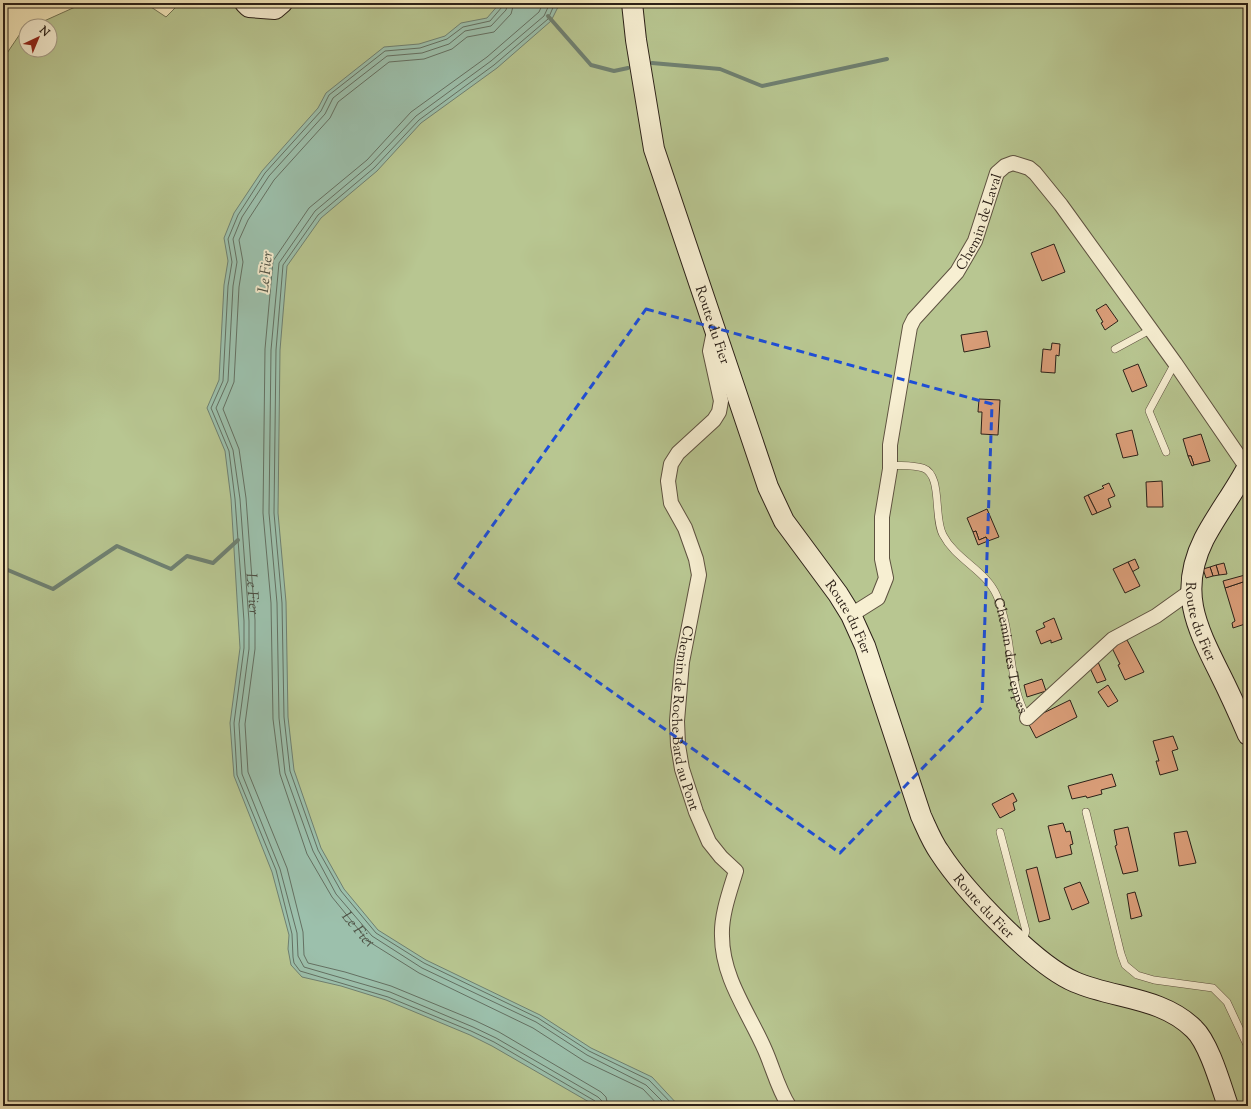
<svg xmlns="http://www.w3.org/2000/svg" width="1251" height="1109" font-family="'Sorts Mill Goudy',serif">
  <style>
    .green { fill: #b8c691; stroke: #727454 }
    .water { fill: #9cc0ac; stroke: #6f8071 }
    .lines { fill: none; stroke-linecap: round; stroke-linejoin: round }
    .shore { stroke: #647062; stroke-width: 1 }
    .stream { stroke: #6f8071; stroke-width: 4 }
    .building { fill: #d89c77; stroke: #2c2118 }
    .service-casing { stroke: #5e5240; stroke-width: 8 }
    .minor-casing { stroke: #5e5240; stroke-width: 16 }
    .secondary-casing { stroke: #2c2118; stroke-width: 22 }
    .service { stroke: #f7efd2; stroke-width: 7 }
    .minor { stroke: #f7efd2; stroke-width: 14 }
    .secondary { stroke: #f7efd2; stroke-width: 20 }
    .marked { fill: none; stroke: #1d4ed8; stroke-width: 3; stroke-dasharray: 8 5; stroke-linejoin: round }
    .labels { text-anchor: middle; stroke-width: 4; stroke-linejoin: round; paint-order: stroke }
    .street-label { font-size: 14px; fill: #2c2118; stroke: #f7efd2 }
    .water-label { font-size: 15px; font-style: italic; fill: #4e5144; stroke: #f7efd2 }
  </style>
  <rect width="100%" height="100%" fill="#f2e6b9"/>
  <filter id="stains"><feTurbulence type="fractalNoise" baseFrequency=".005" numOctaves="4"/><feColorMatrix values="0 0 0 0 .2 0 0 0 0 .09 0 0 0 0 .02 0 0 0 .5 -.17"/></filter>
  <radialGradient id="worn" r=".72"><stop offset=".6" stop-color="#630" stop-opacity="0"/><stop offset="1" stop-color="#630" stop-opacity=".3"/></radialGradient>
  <!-- green -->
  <path class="green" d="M 84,3 L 145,3 L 166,17 L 180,3 L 1248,3 L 1248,1106 L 3,1106 L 3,59 L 22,31 L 26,29 L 26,50 L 50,50 L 50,26 L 33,26 Z"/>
  <!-- water -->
  <path class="water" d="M 500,3 L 560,3 L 551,21 L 497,68 L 421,123 L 377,171 L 321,218 L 287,266 L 280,350 L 278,513 L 286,602 L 288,717 L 294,770 L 321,848 L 344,889 L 378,930 L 426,960 L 540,1015 L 591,1048 L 652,1077 L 679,1106 L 596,1106 L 492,1046 L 470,1035 L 386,1000 L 341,986 L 302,977 L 291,965 L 288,949 L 289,935 L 272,872 L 234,776 L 230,723 L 240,648 L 231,499 L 225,451 L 207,408 L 219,380 L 224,285 L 228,261 L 224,238 L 234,213 L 262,171 L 318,108 L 326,93 L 384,47 L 419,44 L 445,36 L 461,23 L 487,18 Z"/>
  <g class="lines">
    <!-- shore -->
    <g class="shore">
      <path d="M 503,3 L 502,7 L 490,21 L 463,27 L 447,39 L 420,48 L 385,51 L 329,95 L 321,111 L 265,173 L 238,215 L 228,239 L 232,262 L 228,286 L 223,381 L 211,408 L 229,451 L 235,499 L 244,621 L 244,648 L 234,723 L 237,775 L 276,870 L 292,934 L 293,957 L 294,963 L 300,971 L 388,997 L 471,1031 L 494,1042 L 595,1101 L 597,1106"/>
      <path d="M 508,3 L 506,10 L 491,26 L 465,31 L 449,44 L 422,53 L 387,56 L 333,98 L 325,114 L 269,176 L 242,217 L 233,239 L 237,262 L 233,286 L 228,381 L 216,408 L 233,450 L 240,499 L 249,621 L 249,649 L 239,724 L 242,774 L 280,869 L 297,933 L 298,956 L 304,967 L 390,992 L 473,1027 L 496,1038 L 598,1097 L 602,1101 L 602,1106"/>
      <path id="s1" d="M 514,3 L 511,14 L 494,32 L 467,37 L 452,49 L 424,59 L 389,62 L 338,102 L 330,118 L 274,180 L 248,220 L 239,240 L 243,262 L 239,287 L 234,382 L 223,409 L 239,449 L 246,498 L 255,620 L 255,649 L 245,724 L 248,772 L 287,868 L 303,932 L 304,955 L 308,963 L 345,972 L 391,986 L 476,1021 L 499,1032 L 601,1092 L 606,1097 L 608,1106"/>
      <path id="s2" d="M 543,3 L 539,12 L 487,57 L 411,112 L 367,160 L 309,208 L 273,261 L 265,349 L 263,513 L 271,603 L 273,719 L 280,774 L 307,854 L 332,897 L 368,941 L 419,973 L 533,1028 L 584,1061 L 643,1089 L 659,1106"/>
      <path d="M 550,3 L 544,16 L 491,61 L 416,116 L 371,164 L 315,211 L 279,263 L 271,350 L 269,513 L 277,603 L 279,718 L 285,773 L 313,851 L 336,894 L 372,936 L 422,968 L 536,1022 L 587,1055 L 646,1085 L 667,1106"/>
      <path d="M 555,3 L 548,19 L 494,65 L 419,120 L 374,168 L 318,215 L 283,265 L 276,350 L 274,513 L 282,603 L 284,717 L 290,771 L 318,850 L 341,891 L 376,933 L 424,963 L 538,1018 L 589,1051 L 649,1080 L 674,1106"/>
    </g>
    <!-- stream -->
    <g class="stream">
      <path d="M 548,16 L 591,65 L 614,71 L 628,68"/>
      <path d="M 652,63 L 720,69 L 762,86 L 887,59"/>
      <path d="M 3,568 L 53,589 L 117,546 L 171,569 L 187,556 L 213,563 L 238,540"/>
    </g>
  </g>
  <!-- building -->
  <g class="building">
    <path d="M 1054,244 L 1065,272 L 1042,281 L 1031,253 Z"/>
    <path d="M 1106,304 L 1118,321 L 1105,330 L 1101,323 L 1103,322 L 1096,310 Z"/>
    <path d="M 987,331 L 990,347 L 964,352 L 961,335 Z"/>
    <path d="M 1052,343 L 1060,344 L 1059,356 L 1056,355 L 1055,373 L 1041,372 L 1043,349 L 1051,350 Z"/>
    <path d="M 1138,364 L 1147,386 L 1132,392 L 1123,370 Z"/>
    <path d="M 979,399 L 1000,400 L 998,435 L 981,434 L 982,412 L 978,412 Z"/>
    <path d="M 1132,430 L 1138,455 L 1123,458 L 1116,434 Z"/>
    <path d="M 1201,434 L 1210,461 L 1194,465 L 1191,456 L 1188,456 L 1183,439 Z"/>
    <path d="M 1188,456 L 1191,456 L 1194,465 L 1192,466 Z"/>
    <path d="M 1162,481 L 1163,507 L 1147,507 L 1146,482 Z"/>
    <path d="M 1109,483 L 1115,496 L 1108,499 L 1111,507 L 1097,513 L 1088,495 L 1104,488 L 1102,486 Z"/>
    <path d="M 1088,495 L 1097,513 L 1092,515 L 1084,497 Z"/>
    <path d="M 987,509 L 999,537 L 988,541 L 986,537 L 979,540 L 976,531 L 973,532 L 967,518 Z"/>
    <path d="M 976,531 L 979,540 L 986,537 L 988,541 L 978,545 L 973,532 Z"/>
    <path d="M 1135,559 L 1139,568 L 1132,572 L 1128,562 Z"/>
    <path d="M 1128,562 L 1140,586 L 1125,593 L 1113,569 Z"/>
    <path d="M 1224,563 L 1227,574 L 1219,575 L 1216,565 Z"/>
    <path d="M 1216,565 L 1219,575 L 1213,576 L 1210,567 Z"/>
    <path d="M 1210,567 L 1213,576 L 1206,578 L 1203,569 Z"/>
    <path d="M 1245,575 L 1248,575 L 1248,623 L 1233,628 L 1232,623 L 1235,621 L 1225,588 L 1246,581 Z"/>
    <path d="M 1245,575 L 1246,581 L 1225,588 L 1223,581 Z"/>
    <path d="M 1054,618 L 1062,639 L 1051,643 L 1051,640 L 1041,644 L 1036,631 L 1045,627 L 1043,623 Z"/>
    <path d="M 1127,640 L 1144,672 L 1125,680 L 1118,665 L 1120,664 L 1111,646 Z"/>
    <path d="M 1098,662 L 1106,680 L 1097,683 L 1089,666 Z"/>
    <path d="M 1042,679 L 1046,691 L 1027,697 L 1024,685 Z"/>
    <path d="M 1108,685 L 1118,701 L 1108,707 L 1098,692 Z"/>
    <path d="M 1070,700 L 1077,717 L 1036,738 L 1027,721 Z"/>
    <path d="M 1173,736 L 1178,749 L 1172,751 L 1178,770 L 1160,775 L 1156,761 L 1159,761 L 1153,741 Z"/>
    <path d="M 1112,774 L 1116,786 L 1101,790 L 1102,794 L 1087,798 L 1086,796 L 1072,799 L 1068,786 Z"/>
    <path d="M 1013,793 L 1017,801 L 1013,803 L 1015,810 L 1000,818 L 992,804 Z"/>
    <path d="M 1063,823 L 1066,832 L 1070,831 L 1073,844 L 1070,845 L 1072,854 L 1056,858 L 1048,826 Z"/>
    <path d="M 1128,827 L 1138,871 L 1123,874 L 1115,846 L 1117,845 L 1114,830 Z"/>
    <path d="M 1187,831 L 1196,863 L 1179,866 L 1174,833 Z"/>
    <path d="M 1037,867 L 1050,919 L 1039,922 L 1026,870 Z"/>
    <path d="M 1080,882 L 1089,903 L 1072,910 L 1064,888 Z"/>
    <path d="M 1135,892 L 1142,916 L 1131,919 L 1127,894 Z"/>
  </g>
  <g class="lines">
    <!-- service casing -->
    <g class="service-casing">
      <g id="service">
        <path d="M 1115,349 L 1150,330"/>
        <path d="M 1166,452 L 1149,411 L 1175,363"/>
        <path id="s3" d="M 890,465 C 901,466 913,465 923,468 C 943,475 933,517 943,535 C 956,560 986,570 997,596 C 1010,627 1009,661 1017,692 C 1019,701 1023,709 1027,718"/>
        <path d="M 1086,812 L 1121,954 L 1125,965 L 1137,975 L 1154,980 L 1213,988 L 1227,1002 L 1248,1047"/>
        <path d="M 1000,832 L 1026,931 L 1023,941"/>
      </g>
    </g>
    <!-- minor casing -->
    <g class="minor-casing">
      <g id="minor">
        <path id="s4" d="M 714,331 L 710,351 L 721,401 L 719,412 L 714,420 L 678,453 L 671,464 L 668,481 L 671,503 L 685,528 L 696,559 L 699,575 L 682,662 L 677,721 L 678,745 L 682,769 L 696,812 L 709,842 L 721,857 L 736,871 C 730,891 721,915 722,936 C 722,978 749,1013 765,1050 C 773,1068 778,1089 789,1106"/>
        <path id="s5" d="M 851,615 L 878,598 L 886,578 L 882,559 L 882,517 L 890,469 L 890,445 L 910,327 L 914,319 L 957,272 L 975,241 L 997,173 L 1005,166 L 1013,163 L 1029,168 L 1035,173 L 1061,205 L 1175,363 L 1247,468"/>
        <path d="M 1027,718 L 1113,639 L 1156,616 L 1191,591"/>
      </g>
    </g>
    <!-- secondary casing -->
    <g class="secondary-casing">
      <g id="secondary">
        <path d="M 245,3 L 249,7 L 275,9 L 282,3"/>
        <path id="s6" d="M 632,3 L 636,40 L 654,149 L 768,487 L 784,521 L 838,594 L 851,615 L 865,646 L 921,816 C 927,829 932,842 940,853 C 964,890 1035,965 1075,982 C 1115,999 1162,997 1194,1029 C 1209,1043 1221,1086 1228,1106"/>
        <path id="s7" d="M 1248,466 C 1235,491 1217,514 1204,539 C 1178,591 1196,626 1220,674 C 1230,694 1239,714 1248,735"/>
      </g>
    </g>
    <!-- service -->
    <use href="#service" class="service"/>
    <!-- minor -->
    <use href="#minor" class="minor"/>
    <!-- secondary -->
    <use href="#secondary" class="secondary"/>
  </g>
  <!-- marked area -->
  <path class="marked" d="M 646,309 L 992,404 L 982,707 L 840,853 L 454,580 Z"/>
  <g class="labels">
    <!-- street labels -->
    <g class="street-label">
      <text dy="5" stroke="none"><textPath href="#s5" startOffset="435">Chemin de Laval</textPath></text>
      <text dy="5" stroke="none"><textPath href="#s6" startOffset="333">Route du Fier</textPath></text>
      <text dy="5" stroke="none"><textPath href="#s6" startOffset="658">Route du Fier</textPath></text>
      <text dy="5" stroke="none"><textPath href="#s7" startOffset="171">Route du Fier</textPath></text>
      <text dy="5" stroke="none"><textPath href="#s3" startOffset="249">Chemin des Teppes</textPath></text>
      <text dy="5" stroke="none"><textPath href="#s4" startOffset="417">Chemin de Roche Bard au Pont</textPath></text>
      <text dy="5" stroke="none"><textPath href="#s6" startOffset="981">Route du Fier</textPath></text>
    </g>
    <!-- water labels -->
    <g class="water-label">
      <text transform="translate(265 272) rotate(-84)" y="5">Le Fier</text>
      <text dy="5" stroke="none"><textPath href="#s1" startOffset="744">Le Fier</textPath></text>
      <text dy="5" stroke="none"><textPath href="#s2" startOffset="1067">Le Fier</textPath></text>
    </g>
  </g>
  <!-- margin -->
  <rect width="1251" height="1109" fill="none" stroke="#f2e6b9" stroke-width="16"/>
  <rect x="4" y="4" width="1243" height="1101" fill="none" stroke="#2c2118" stroke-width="2"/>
  <rect x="8" y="8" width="1235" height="1093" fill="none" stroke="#2c2118"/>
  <!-- north arrow -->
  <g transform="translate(38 38) rotate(44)"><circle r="19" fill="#f7efd2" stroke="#a69d88"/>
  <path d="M0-3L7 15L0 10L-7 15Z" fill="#8f2418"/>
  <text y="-6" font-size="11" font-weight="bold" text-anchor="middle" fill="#2c2118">N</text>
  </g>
  <rect width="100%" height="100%" filter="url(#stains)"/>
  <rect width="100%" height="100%" fill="url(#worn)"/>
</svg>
